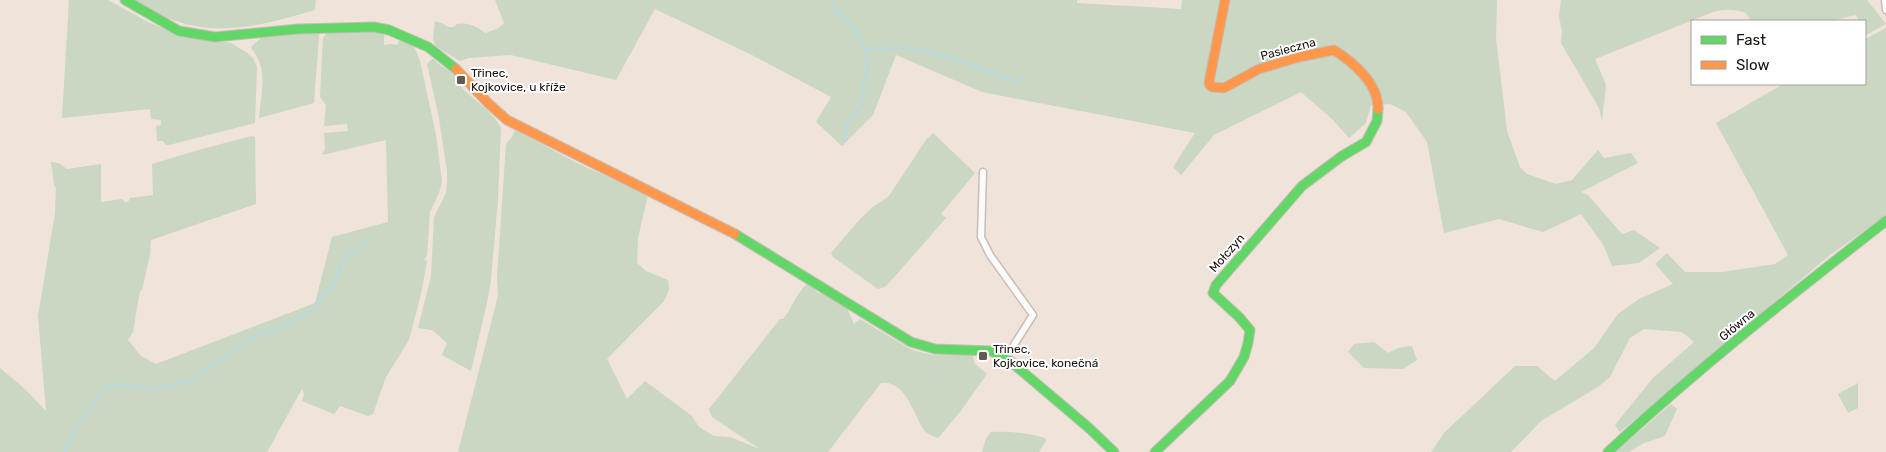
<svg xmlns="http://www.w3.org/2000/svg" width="1886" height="452" font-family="Rubik,sans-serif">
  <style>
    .green { fill: #c9d7c3 }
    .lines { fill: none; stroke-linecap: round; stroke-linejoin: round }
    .stream { stroke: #b8d9e2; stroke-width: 2 }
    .street-casing { stroke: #c7beb7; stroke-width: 9 }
    .fast-casing { stroke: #c7beb7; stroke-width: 11 }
    .slow-casing { stroke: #c7beb7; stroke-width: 11 }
    .street { stroke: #fdfbf9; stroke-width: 6 }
    .fast { stroke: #63d668; stroke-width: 9 }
    .slow { stroke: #ff974d; stroke-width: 9 }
    .poi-dot { fill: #635a53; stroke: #fff; stroke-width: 2 }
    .labels { text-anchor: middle; stroke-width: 4; stroke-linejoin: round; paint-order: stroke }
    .street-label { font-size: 12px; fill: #18110b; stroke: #fff }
    .poi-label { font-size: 12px; fill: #18110b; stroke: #fff; text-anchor: start }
  </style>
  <rect width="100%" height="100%" fill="#efe3da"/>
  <!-- green -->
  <g class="green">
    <path d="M 69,0 L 108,0 L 148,22 L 174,33 L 231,43 L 246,52 L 253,58 L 257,67 L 255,123 L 169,145 L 166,145 L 163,141 L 157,141 L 156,126 L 161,125 L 161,120 L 151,119 L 150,109 L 62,118 Z"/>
    <path d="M 134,0 L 316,0 L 315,10 C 247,30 197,42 134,0 Z"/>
    <path d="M 495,0 L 1077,0 L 1077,3 L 1181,9 L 1182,0 L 1497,0 L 1496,38 L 1507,131 L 1520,167 L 1527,174 L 1556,184 L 1572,180 L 1598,150 L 1604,158 L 1631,153 L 1638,163 L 1581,192 L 1588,195 L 1622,234 L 1634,230 L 1660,248 L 1639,263 L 1612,266 L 1604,246 L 1581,214 L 1543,232 L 1499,219 L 1444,233 L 1427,142 L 1406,112 L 1390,104 L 1371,105 L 1366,123 L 1349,138 L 1333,120 L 1301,92 L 1214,135 L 1181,175 L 1173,167 L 1195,133 L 982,92 L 896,55 L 873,115 L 842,146 L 816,122 L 831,97 L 752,55 L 655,9 L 616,80 L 511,55 L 469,58 L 460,61 L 435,46 L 433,38 L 435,21 L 444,24 L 448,27 L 454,27 L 457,24 C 468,22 476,26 485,33 L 497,29 L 504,23 Z"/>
    <path d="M 1561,0 L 1867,0 L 1886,24 L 1866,35 L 1865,21 L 1859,21 L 1856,15 L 1830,21 L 1751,21 L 1746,13 C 1734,9 1725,9 1713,12 L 1595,59 L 1606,85 L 1602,121 L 1599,108 L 1561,43 L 1562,31 L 1559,16 Z"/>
    <path d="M 1886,28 L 1886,216 L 1830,255 L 1620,432 L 1615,425 L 1653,378 L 1694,342 L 1682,332 L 1644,329 L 1630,338 L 1610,377 L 1598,387 L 1541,421 L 1511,452 L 1431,452 L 1444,433 L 1515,366 L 1537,366 L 1555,381 L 1594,348 L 1618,314 L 1639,299 L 1673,284 L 1655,264 L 1667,253 L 1685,272 L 1723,272 L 1775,264 L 1788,255 L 1716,123 L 1783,84 L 1865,84 L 1865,39 Z"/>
    <path d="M 372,31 L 384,35 L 384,45 L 391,44 L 397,45 L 399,41 C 413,40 416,50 420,61 L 436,135 L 442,181 L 439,193 L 430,212 L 427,255 L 424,260 L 427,261 L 421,294 L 409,340 L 386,377 L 373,414 L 368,416 L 340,406 L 334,414 L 302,401 L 304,394 L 302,389 L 267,452 L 0,452 L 0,368 L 25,389 L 46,411 L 38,316 L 55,213 L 56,188 L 54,184 L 51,162 L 59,163 L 67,169 L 101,164 L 101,202 L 122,199 L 125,202 L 128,202 L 130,198 L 153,195 L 152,164 L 202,149 L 252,136 L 255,137 L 256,204 L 151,240 L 150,255 L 142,290 L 140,291 L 133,332 L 128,340 L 141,356 L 156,364 L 315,303 L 332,237 L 388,222 L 386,140 L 322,155 L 325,149 L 324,133 L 348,131 L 347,124 L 324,126 L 326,105 L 320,97 L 323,38 L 327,33 Z"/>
    <path d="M 315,32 L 319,34 L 319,36 L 314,103 L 259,118 C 261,91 269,70 251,48 L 252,46 L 263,36 Z"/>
    <path d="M 432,59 L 434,59 C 438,65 444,67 449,70 C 457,76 459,86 466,92 C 479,104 493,112 501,128 L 498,200 L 491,280 L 488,298 L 471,371 L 442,355 L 447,343 L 432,330 L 418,328 L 431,276 L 434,217 L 446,193 L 447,183 L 447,172 L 439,118 L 427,64 Z"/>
    <path d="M 515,130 L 579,164 L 648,195 L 638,238 L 637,263 L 646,271 L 668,280 L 669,290 L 664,301 L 607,359 L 627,399 L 645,381 L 692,416 L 699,427 L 714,436 L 730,437 L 760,449 L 712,417 L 709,409 L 780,319 L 783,319 C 792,309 796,293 808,283 L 818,293 L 826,294 L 846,306 L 854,324 L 860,319 L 912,350 L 932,355 L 972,353 L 975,364 L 987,374 L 960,412 L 938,438 C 933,436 927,434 924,430 C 913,414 906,380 881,383 L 828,452 L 458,452 L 498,296 L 497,277 L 506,144 L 512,137 Z"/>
    <path d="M 933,133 L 975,173 L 941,214 L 946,218 L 889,283 L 885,287 L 878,289 L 833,257 L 831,253 L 860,219 L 873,207 L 889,196 L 926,140 Z"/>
    <path d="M 1374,342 L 1388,353 L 1398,348 L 1412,346 L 1417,360 L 1403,369 L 1364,368 L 1348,352 L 1354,344 Z"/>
    <path d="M 1858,383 L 1858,408 L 1848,413 L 1838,394 Z"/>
    <path d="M 1671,404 L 1677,409 L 1665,436 L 1644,443 L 1629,452 L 1615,452 Z"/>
    <path d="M 991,432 C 1010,431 1027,433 1045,438 L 1046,441 L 1039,452 L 982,452 L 986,438 Z"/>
  </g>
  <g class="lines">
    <!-- stream -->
    <g class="stream">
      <path d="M 831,0 L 836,12 L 853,26 L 866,49 L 913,48 L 962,61 L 1017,82 L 1025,77"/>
      <path d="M 844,141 L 847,125 L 864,102 L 863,83 L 868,73 L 866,50"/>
      <path d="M 64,452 L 79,421 L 106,387 L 118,384 L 153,389 L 186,382 L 255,336 L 286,325 L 311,311 L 334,283 L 343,261 L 370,239"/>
    </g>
    <!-- street casing -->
    <g class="street-casing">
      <g id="street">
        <path d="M 1885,0 L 1886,10"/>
        <path d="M 983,172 L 981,237 L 990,255 L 1033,315 L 1005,359"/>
      </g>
    </g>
    <!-- fast casing -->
    <g class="fast-casing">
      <g id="fast">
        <path d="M 125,0 L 179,31 L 215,37 L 298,29 L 374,27 L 389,30 L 428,47 L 456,69"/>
        <path d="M 735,234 L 911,342 L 935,349 L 991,351 L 1010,361 L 1089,428 L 1114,452"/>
        <path d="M 1155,452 L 1230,381 L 1244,357 L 1248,343 L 1250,330 L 1239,317 L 1213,293 L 1216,285 L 1302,186 L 1342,156 L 1366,142 L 1377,121 L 1378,109"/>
        <path d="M 1608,452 C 1696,370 1791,295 1886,221"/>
      </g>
    </g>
    <!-- slow casing -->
    <g class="slow-casing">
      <g id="slow">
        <path d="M 1225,0 L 1210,77 L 1209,84 L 1212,87 L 1224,88 L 1259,69 L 1299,57 L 1334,50 C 1353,62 1379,84 1378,109"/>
        <path d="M 456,69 L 488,103 L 507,120 L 735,234"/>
      </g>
    </g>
    <!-- street -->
    <use href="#street" class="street"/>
    <!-- fast -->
    <use href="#fast" class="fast"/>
    <!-- slow -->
    <use href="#slow" class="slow"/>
  </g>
  <!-- markers -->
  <g class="poi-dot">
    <rect x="456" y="75" width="10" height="10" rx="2.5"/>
    <rect x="978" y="351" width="10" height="10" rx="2.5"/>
  </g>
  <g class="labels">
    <!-- street labels -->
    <g class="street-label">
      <text transform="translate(1288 49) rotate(-15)" y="4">Pasieczna</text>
      <text transform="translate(1227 253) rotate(-49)" y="4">Mołczyn</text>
      <text transform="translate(1737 325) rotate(-40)" y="4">Główna</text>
    </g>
    <!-- poi labels -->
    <g class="poi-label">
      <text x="471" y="77">Třinec,<tspan x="471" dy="14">Kojkovice, u kříže</tspan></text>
      <text x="993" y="353">Třinec,<tspan x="993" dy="14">Kojkovice, konečná</tspan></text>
    </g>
  </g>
  <!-- legend -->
  <rect x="1691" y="20" width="175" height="65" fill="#ffffff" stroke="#a3a09d"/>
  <rect x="1701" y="36" width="25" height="8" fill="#63d668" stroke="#a3a09d"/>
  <text x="1736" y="45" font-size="15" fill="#18110b">Fast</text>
  <rect x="1701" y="61" width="25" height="8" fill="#ff974d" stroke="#a3a09d"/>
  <text x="1736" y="70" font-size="15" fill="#18110b">Slow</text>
</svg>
